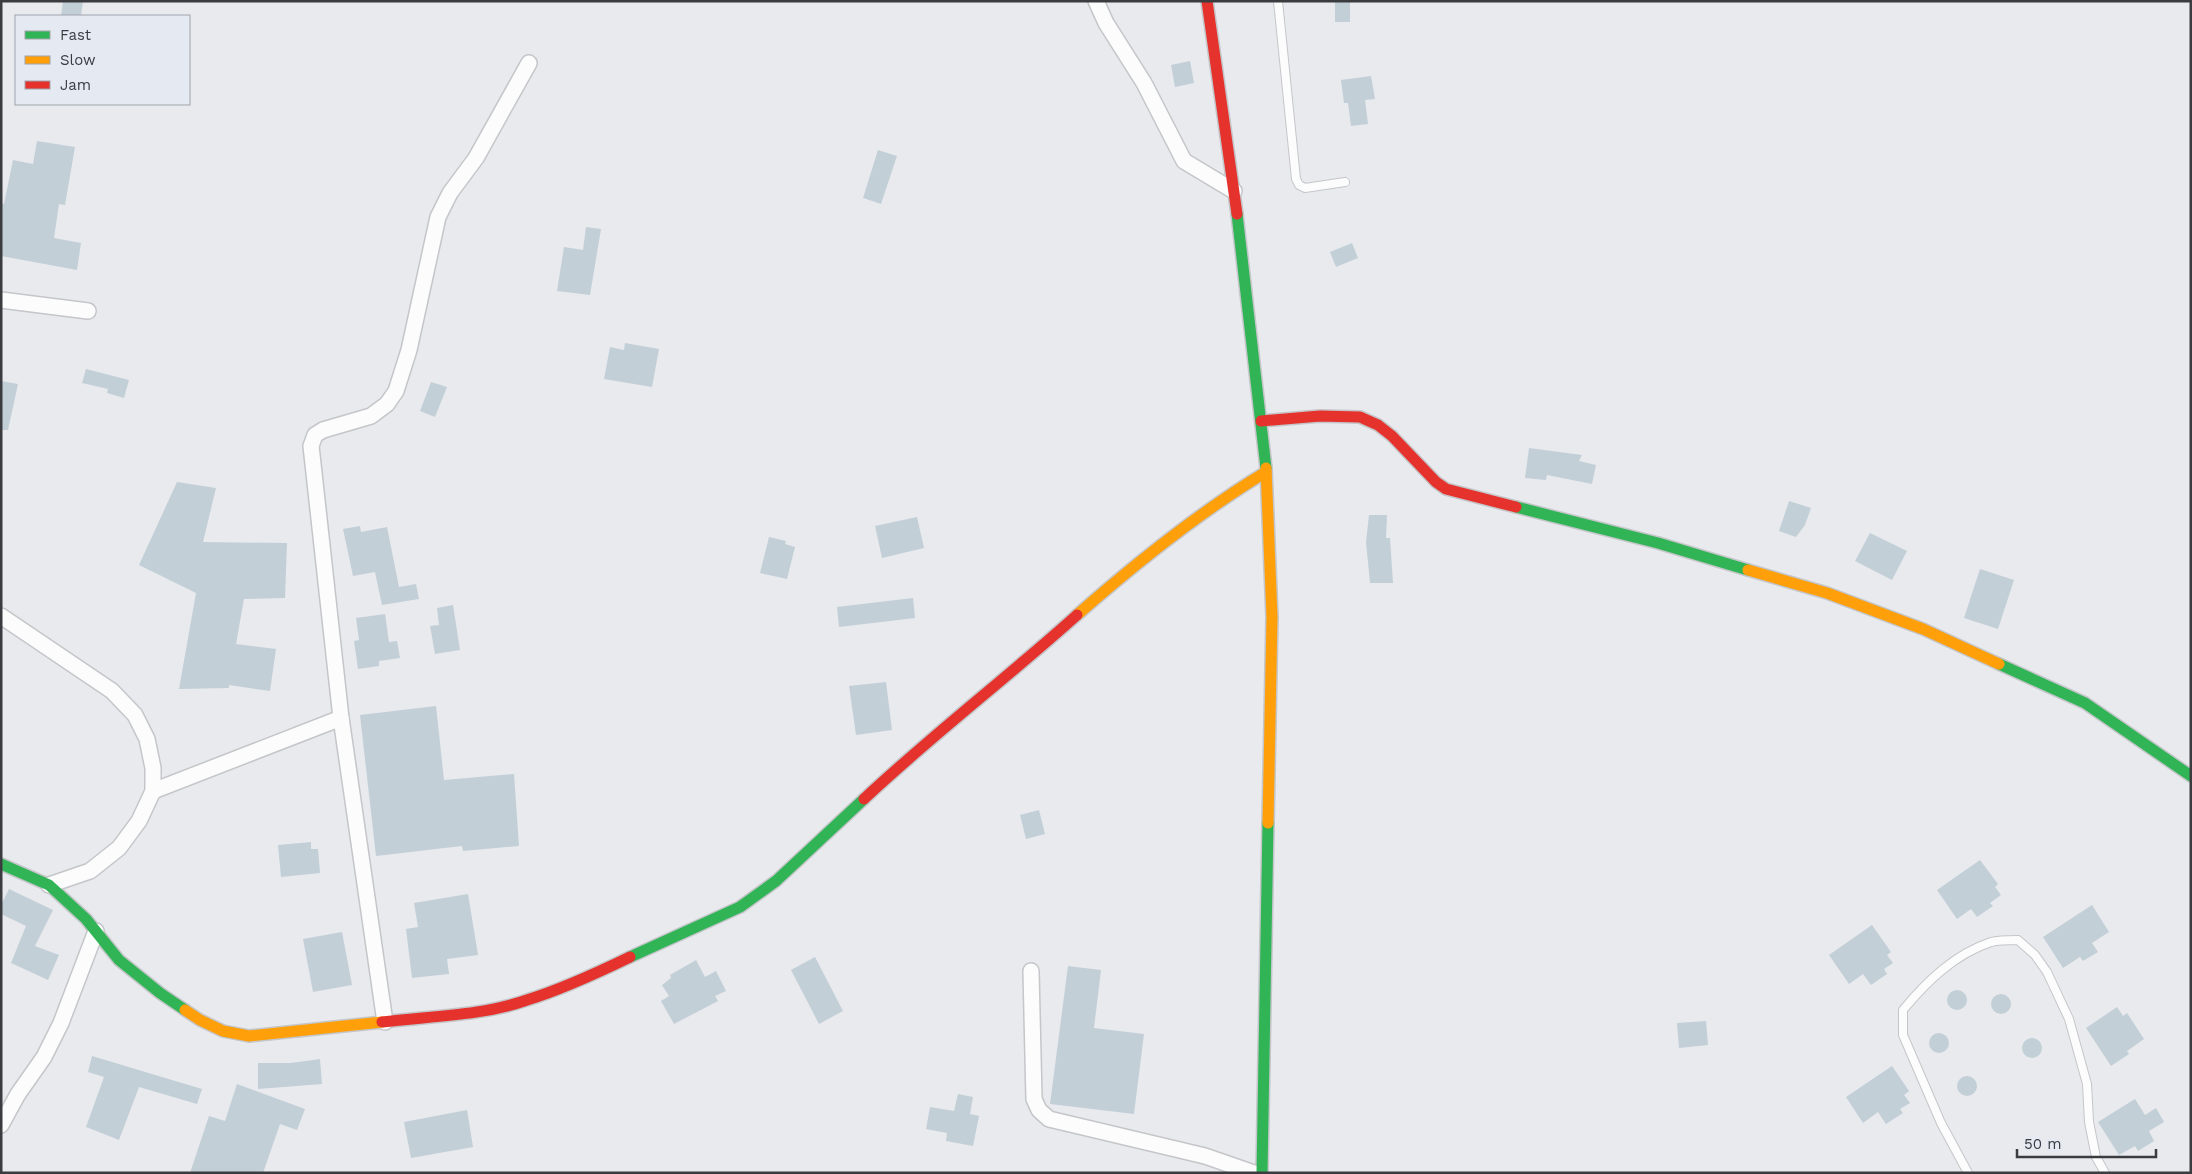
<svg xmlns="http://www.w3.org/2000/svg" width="2192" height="1174" font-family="'Work Sans',sans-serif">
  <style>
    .building { fill: #c3cfd7 }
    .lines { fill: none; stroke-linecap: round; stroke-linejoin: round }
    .lane-casing { stroke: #c4c6c9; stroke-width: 10 }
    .street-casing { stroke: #c4c6c9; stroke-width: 18 }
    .fast-casing { stroke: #c4c6c9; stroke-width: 14 }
    .slow-casing { stroke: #c4c6c9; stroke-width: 14 }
    .jam-casing { stroke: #c4c6c9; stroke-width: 14 }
    .lane { stroke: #fcfcfc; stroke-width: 8 }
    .street { stroke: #fcfcfc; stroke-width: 15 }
    .fast { stroke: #30b455; stroke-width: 11 }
    .slow { stroke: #ff9f0a; stroke-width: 11 }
    .jam { stroke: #e5322d; stroke-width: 11 }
  </style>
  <rect width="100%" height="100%" fill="#e8eaee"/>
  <!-- building -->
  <g class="building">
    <path d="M 63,1 L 83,1 L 81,16 L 61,16 Z"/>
    <rect x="1335" y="1" width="15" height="21"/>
    <path d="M 1190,61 L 1194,83 L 1175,87 L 1171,65 Z"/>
    <path d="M 1371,76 L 1375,99 L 1365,100 L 1368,124 L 1351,126 L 1348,103 L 1344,103 L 1341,80 Z"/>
    <path d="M 37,141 L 75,147 L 65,205 L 59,204 L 54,238 L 81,243 L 77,270 L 1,256 L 1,203 L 4,204 L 13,160 L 33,164 Z"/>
    <path d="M 878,150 L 897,156 L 881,204 L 863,198 Z"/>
    <path d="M 586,227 L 601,229 L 590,295 L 557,291 L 564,247 L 583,250 Z"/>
    <path d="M 1352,243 L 1358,258 L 1336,267 L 1330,252 Z"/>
    <path d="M 625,343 L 659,349 L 652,387 L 604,379 L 610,347 L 624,350 Z"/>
    <path d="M 86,369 L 129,380 L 124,398 L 107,393 L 108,389 L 82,383 Z"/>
    <path d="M 1,381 L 18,384 L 8,430 L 1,430 Z"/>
    <path d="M 431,382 L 447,387 L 435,417 L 420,411 Z"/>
    <path d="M 1529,448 L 1582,455 L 1579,461 L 1596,465 L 1592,484 L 1547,475 L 1546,480 L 1525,478 Z"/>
    <path d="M 177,482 L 216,488 L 203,542 L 287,543 L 285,598 L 244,599 L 236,644 L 276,649 L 270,691 L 229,685 L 229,688 L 179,689 L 196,593 L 139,565 Z"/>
    <path d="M 1789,501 L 1811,508 L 1805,525 L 1796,537 L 1779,531 Z"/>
    <path d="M 1369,515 L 1387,515 L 1386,538 L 1390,538 L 1393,583 L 1370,583 L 1366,542 Z"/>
    <path d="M 917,517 L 924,548 L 882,558 L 875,526 Z"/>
    <path d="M 360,526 L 361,532 L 387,527 L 399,587 L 416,584 L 419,599 L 382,605 L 375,572 L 353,576 L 343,529 Z"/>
    <path d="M 1870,533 L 1907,551 L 1892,580 L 1855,561 Z"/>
    <path d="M 769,537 L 786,541 L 785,544 L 795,547 L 787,579 L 760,573 Z"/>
    <path d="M 1980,569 L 2014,580 L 1998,629 L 1964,618 Z"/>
    <path d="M 913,598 L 915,618 L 839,627 L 837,607 Z"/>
    <path d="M 453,605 L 460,650 L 435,654 L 430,626 L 439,625 L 437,608 Z"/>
    <path d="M 385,614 L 389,642 L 397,641 L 400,658 L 379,661 L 379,666 L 358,669 L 354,641 L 359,640 L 356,618 Z"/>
    <path d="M 886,682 L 892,730 L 856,735 L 849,686 Z"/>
    <path d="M 436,706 L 444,780 L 514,774 L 519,846 L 463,851 L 462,846 L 376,856 L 360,715 Z"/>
    <path d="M 1039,810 L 1045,834 L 1026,839 L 1020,815 Z"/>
    <path d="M 311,842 L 311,849 L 318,849 L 320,873 L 281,877 L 278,845 Z"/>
    <path d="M 1980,860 L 1998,884 L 1995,887 L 2001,895 L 1990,903 L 1993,906 L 1977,917 L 1971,909 L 1957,919 L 1937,890 Z"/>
    <path d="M 9,889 L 53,910 L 35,946 L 59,955 L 48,980 L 11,963 L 26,926 L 1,914 L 1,905 Z"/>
    <path d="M 468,894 L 478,955 L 447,959 L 449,974 L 412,978 L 406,929 L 418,927 L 414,903 Z"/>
    <path d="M 2092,905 L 2109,932 L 2092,943 L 2098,952 L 2083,961 L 2080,957 L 2063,968 L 2043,937 Z"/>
    <path d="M 1872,925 L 1891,952 L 1887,955 L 1893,963 L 1884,969 L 1887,974 L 1871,985 L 1863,974 L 1849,984 L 1829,955 Z"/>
    <path d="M 342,932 L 352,985 L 313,992 L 303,939 Z"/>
    <path d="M 815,957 L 843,1011 L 819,1024 L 791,970 Z"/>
    <path d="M 696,960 L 705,977 L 716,971 L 726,991 L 715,996 L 718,1001 L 674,1024 L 661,1001 L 669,996 L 662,985 L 671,978 L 670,975 Z"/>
    <path d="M 1068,966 L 1101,970 L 1094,1028 L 1144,1034 L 1134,1114 L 1050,1104 Z"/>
    <circle cx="1957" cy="1000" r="10"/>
    <circle cx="2001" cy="1004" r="10"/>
    <path d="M 2117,1007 L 2123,1016 L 2127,1013 L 2144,1039 L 2127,1051 L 2129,1054 L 2111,1066 L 2086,1028 Z"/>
    <path d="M 1706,1021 L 1708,1045 L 1679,1048 L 1677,1023 Z"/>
    <circle cx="1939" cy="1043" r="10"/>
    <circle cx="2032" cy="1048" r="10"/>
    <path d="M 92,1056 L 202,1089 L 197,1104 L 139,1087 L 119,1140 L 86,1127 L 104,1077 L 88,1072 Z"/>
    <path d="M 320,1059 L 322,1084 L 258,1089 L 258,1063 L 291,1063 Z"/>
    <path d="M 1892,1066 L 1909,1091 L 1904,1095 L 1910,1103 L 1900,1109 L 1903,1113 L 1886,1124 L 1878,1112 L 1863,1123 L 1846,1097 Z"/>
    <circle cx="1967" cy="1086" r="10"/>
    <path d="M 237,1084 L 305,1109 L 297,1130 L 280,1124 L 263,1173 L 190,1173 L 209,1116 L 225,1121 Z"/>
    <path d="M 958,1094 L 973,1097 L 970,1114 L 979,1116 L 973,1146 L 946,1141 L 947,1133 L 926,1129 L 930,1107 L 954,1111 Z"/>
    <path d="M 2135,1099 L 2145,1115 L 2156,1108 L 2164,1122 L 2149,1131 L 2154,1141 L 2138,1151 L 2135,1146 L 2119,1155 L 2098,1122 Z"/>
    <path d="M 467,1110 L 473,1147 L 411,1158 L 404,1122 Z"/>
  </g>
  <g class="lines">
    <!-- lane casing -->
    <g class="lane-casing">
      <g id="lane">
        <path d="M 1278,1 L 1296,179 L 1299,185 L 1305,188 L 1345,182"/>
        <path d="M 1968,1173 L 1941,1123 L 1903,1035 L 1903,1010 C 1927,981 1955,954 1991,942 C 1999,940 2009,940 2018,940 L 2035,955 L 2047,972 L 2069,1019 L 2087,1084 L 2089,1122 L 2096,1157 L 2105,1173"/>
      </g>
    </g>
    <!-- street casing -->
    <g class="street-casing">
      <g id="street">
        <path d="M 1096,1 L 1106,23 L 1144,83 L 1184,161 L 1234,191"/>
        <path d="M 1,300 L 88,311"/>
        <path d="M 1,616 L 112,691 L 135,715 L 147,739 L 153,768 L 153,791 L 139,821 L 119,848 L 90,871 L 49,885"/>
        <path d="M 153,791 L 341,718"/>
        <path d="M 1031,971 L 1034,1099 L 1039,1110 L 1049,1119 L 1205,1156 L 1254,1173"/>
        <path d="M 385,1022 L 341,718 L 311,446 L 315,435 L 323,430 L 371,416 L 387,404 L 396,391 L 409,350 L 438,217 L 450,193 L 476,158 L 529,63"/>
        <path d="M 1,1125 L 18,1094 L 44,1057 L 61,1023 L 96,931"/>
      </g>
    </g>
    <!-- fast casing -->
    <g class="fast-casing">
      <g id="fast">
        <path d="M 1237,214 L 1266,468"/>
        <path d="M 1516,507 L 1658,543 L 1748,570"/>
        <path d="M 1999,664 L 2085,703 L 2191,776"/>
        <path d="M 1,864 L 49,885 L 86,919 L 119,960 L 160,993 L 185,1010"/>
        <path d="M 630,957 L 740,907 L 776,881 L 864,799"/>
        <path d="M 1262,1173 L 1268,823"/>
      </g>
    </g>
    <!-- slow casing -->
    <g class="slow-casing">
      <g id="slow">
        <path d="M 1266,468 L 1272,617 L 1268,823"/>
        <path d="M 1748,570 L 1827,593 L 1923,629 L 1999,664"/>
        <path d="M 1077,615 C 1136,563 1198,513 1266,472"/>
        <path d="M 185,1010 L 200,1020 L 223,1031 L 249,1036 L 382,1022"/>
      </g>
    </g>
    <!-- jam casing -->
    <g class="jam-casing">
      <g id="jam">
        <path d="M 1207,1 L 1237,214"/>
        <path d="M 1261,421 L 1320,416 L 1360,417 L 1378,425 L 1392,436 L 1436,482 L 1446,489 L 1516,507"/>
        <path d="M 864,799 C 932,735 1007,678 1077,615"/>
        <path d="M 382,1022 C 430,1016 482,1016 527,1000 C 563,989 597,973 630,957"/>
      </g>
    </g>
    <!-- lane -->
    <use href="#lane" class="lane"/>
    <!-- street -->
    <use href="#street" class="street"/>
    <!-- fast -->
    <use href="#fast" class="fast"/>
    <!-- slow -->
    <use href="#slow" class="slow"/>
    <!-- jam -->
    <use href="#jam" class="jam"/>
  </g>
  <!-- border -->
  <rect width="2192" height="1174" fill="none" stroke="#3a3c40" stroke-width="5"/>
  <!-- legend -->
  <rect x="15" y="15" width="175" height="90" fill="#e4e9f2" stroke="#a0a4ab"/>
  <rect x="25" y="31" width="25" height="8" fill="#30b455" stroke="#a0a4ab"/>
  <text x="60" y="40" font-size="15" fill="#3a3c40">Fast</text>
  <rect x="25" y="56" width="25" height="8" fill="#ff9f0a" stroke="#a0a4ab"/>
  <text x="60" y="65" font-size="15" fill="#3a3c40">Slow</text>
  <rect x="25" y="81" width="25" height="8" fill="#e5322d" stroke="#a0a4ab"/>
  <text x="60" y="90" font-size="15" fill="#3a3c40">Jam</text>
  <!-- scale -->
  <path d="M2017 1149v8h139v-8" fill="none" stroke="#3a3c40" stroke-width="2.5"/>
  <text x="2024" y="1149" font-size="15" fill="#3a3c40" stroke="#e4e9f2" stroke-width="4" paint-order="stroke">50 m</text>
</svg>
